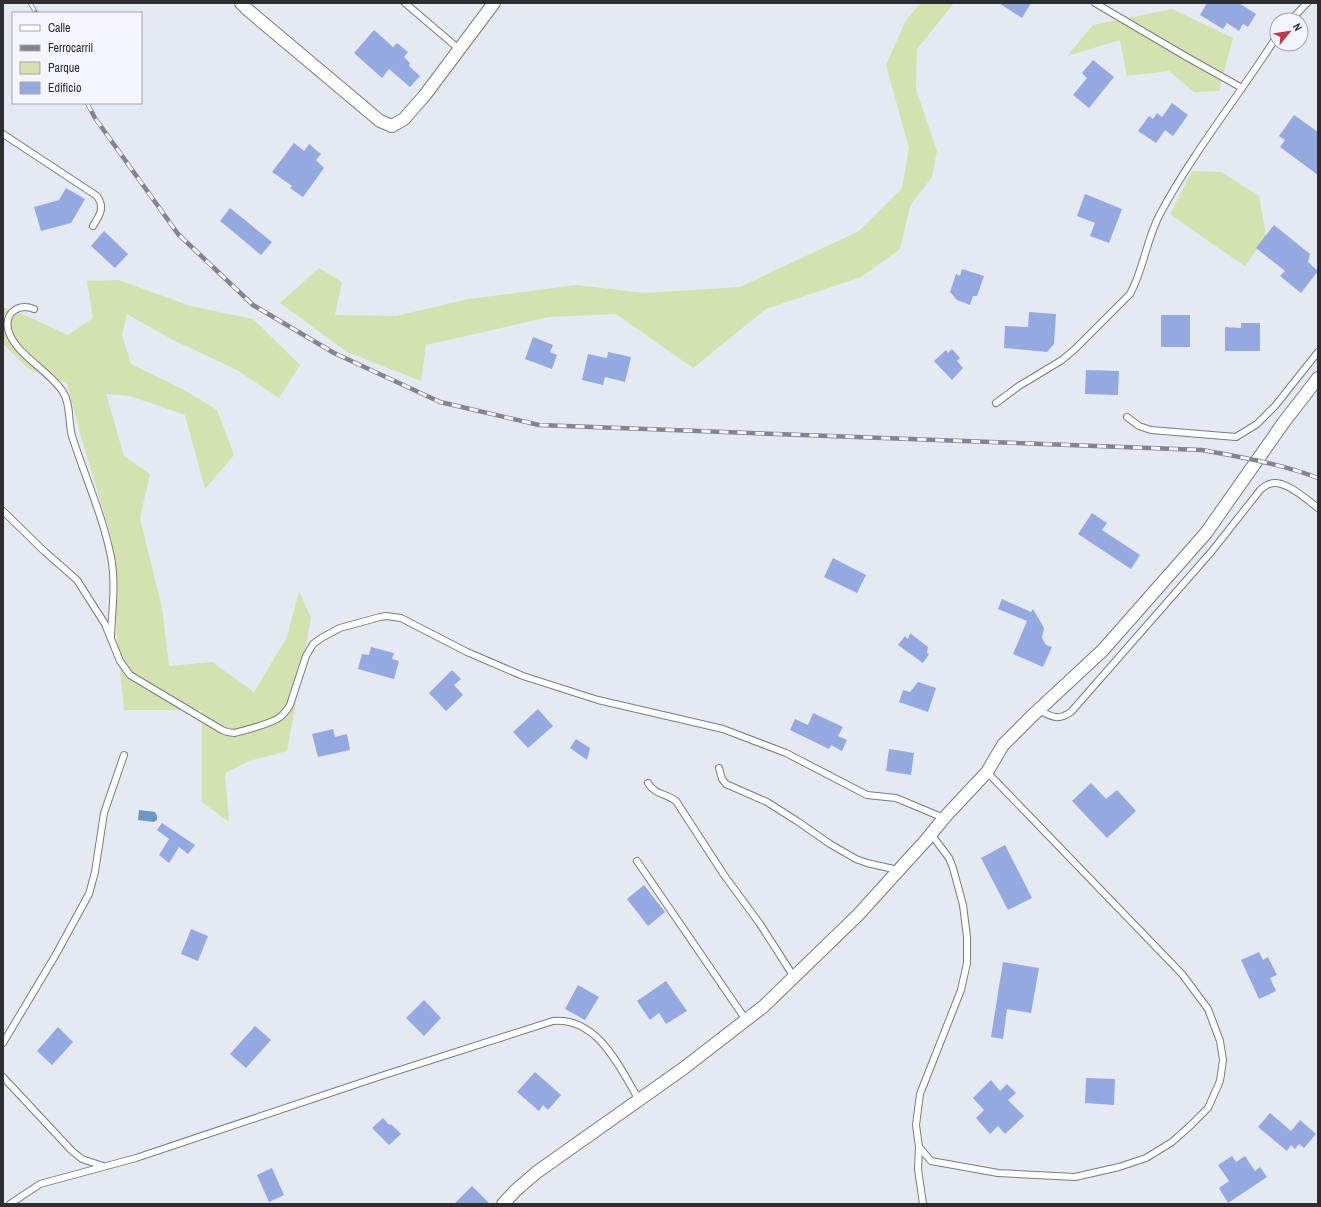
<svg xmlns="http://www.w3.org/2000/svg" width="1321" height="1207" font-family="'Archivo Narrow',sans-serif">
  <style>
    .green { fill: #d3e2af }
    .water { fill: #6898c4 }
    .building { fill: #95a9e1 }
    .lines { fill: none; stroke-linecap: round; stroke-linejoin: round }
    .service-casing { stroke: #787b84; stroke-width: 8 }
    .minor-casing { stroke: #787b84; stroke-width: 14 }
    .service { stroke: #fff; stroke-width: 6 }
    .minor { stroke: #fff; stroke-width: 12 }
    .rail-casing { stroke: #82858b; stroke-width: 4.5 }
    .rail { stroke: #f3f6fe; stroke-width: 3; stroke-dasharray: 9; stroke-linecap: butt }
  </style>
  <rect width="100%" height="100%" fill="#e5e9f2"/>
  <!-- green -->
  <g class="green">
    <path d="M 921,3 L 954,3 L 917,49 L 916,89 L 937,151 L 932,177 L 910,206 L 900,249 L 861,277 L 766,309 L 693,368 L 616,314 L 549,317 L 426,345 L 421,381 L 347,352 L 280,303 L 319,268 L 342,282 L 335,315 L 396,316 L 469,299 L 576,285 L 645,293 L 740,287 L 859,231 L 902,188 L 909,148 L 886,65 L 906,20 Z"/>
    <path d="M 1172,9 L 1233,38 L 1219,91 L 1194,92 L 1169,71 L 1127,76 L 1120,40 L 1067,56 L 1093,25 Z"/>
    <path d="M 1192,171 L 1221,172 L 1259,196 L 1266,236 L 1245,266 L 1214,245 L 1170,214 Z"/>
    <path d="M 119,280 L 190,306 L 253,319 L 300,365 L 279,398 L 237,370 L 173,340 L 127,314 L 122,335 L 131,364 L 184,390 L 217,410 L 234,455 L 205,489 L 185,415 L 130,396 L 106,394 L 124,456 L 150,474 L 140,518 L 162,608 L 169,666 L 212,662 L 254,692 L 287,637 L 299,591 L 311,618 L 287,751 L 249,761 L 225,773 L 229,822 L 202,802 L 202,710 L 124,710 L 116,628 L 112,539 L 81,437 L 67,383 L 29,369 L 3,344 L 3,307 L 29,317 L 68,335 L 93,318 L 87,281 Z"/>
  </g>
  <!-- water -->
  <path class="water" d="M 139,810 L 155,812 L 157,816 L 157,820 L 154,822 L 138,820 Z"/>
  <!-- building -->
  <g class="building">
    <path d="M 999,3 L 1031,3 L 1022,18 Z"/>
    <path d="M 1207,3 L 1239,3 L 1256,14 L 1248,27 L 1243,24 L 1239,31 L 1227,23 L 1223,29 L 1200,15 Z"/>
    <path d="M 374,30 L 393,47 L 397,43 L 408,52 L 404,57 L 410,63 L 409,66 L 420,76 L 410,87 L 389,69 L 382,78 L 354,53 Z"/>
    <path d="M 1093,60 L 1114,77 L 1089,108 L 1073,95 L 1087,78 L 1082,73 Z"/>
    <path d="M 1172,103 L 1188,115 L 1173,136 L 1165,130 L 1156,143 L 1138,131 L 1149,116 L 1153,119 L 1157,113 L 1162,117 Z"/>
    <path d="M 1294,115 L 1318,132 L 1318,175 L 1280,147 L 1285,140 L 1279,136 Z"/>
    <path d="M 294,143 L 304,151 L 309,144 L 321,154 L 316,160 L 324,168 L 303,197 L 290,188 L 292,186 L 272,172 Z"/>
    <path d="M 66,188 L 85,199 L 71,223 L 41,231 L 34,207 L 59,200 Z"/>
    <path d="M 1085,194 L 1122,209 L 1109,243 L 1090,236 L 1095,223 L 1077,216 Z"/>
    <path d="M 230,208 L 272,242 L 261,255 L 220,221 Z"/>
    <path d="M 1274,225 L 1310,254 L 1308,262 L 1318,271 L 1301,293 L 1280,276 L 1285,271 L 1256,248 Z"/>
    <path d="M 104,231 L 128,254 L 115,268 L 91,246 Z"/>
    <path d="M 962,269 L 984,276 L 977,296 L 973,296 L 970,305 L 957,300 L 950,292 L 956,274 L 960,276 Z"/>
    <path d="M 1029,312 L 1056,314 L 1054,344 L 1047,352 L 1004,348 L 1005,326 L 1028,327 Z"/>
    <rect x="1161" y="315" width="29" height="32"/>
    <path d="M 1241,323 L 1260,323 L 1260,351 L 1225,351 L 1225,327 L 1241,328 Z"/>
    <path d="M 533,337 L 553,345 L 550,352 L 557,355 L 552,369 L 525,359 Z"/>
    <path d="M 952,349 L 960,358 L 957,361 L 963,368 L 952,380 L 934,361 L 946,350 L 948,353 Z"/>
    <path d="M 608,352 L 631,357 L 625,382 L 605,377 L 603,385 L 582,380 L 588,354 L 607,358 Z"/>
    <path d="M 1086,370 L 1119,371 L 1118,395 L 1085,394 Z"/>
    <path d="M 1092,513 L 1107,523 L 1102,530 L 1140,555 L 1131,569 L 1078,534 Z"/>
    <path d="M 833,558 L 866,575 L 857,593 L 824,577 Z"/>
    <path d="M 1002,599 L 1031,612 L 1033,609 L 1044,628 L 1042,638 L 1046,645 L 1052,647 L 1043,667 L 1013,654 L 1027,621 L 998,609 Z"/>
    <path d="M 910,633 L 928,647 L 927,653 L 929,654 L 923,663 L 898,645 L 905,636 L 908,639 Z"/>
    <path d="M 371,647 L 394,653 L 392,659 L 399,661 L 394,679 L 358,669 L 362,654 L 369,655 Z"/>
    <path d="M 452,670 L 461,679 L 454,685 L 463,695 L 446,711 L 429,693 Z"/>
    <path d="M 918,682 L 936,688 L 928,712 L 899,702 L 903,690 L 910,692 Z"/>
    <path d="M 538,709 L 553,726 L 528,748 L 513,732 Z"/>
    <path d="M 813,713 L 843,727 L 838,736 L 847,740 L 842,751 L 831,745 L 829,749 L 790,730 L 795,719 L 808,725 Z"/>
    <path d="M 333,729 L 335,737 L 347,734 L 350,750 L 318,757 L 312,734 Z"/>
    <path d="M 576,739 L 590,748 L 587,760 L 570,748 Z"/>
    <path d="M 889,749 L 914,753 L 911,775 L 886,771 Z"/>
    <path d="M 1091,783 L 1106,799 L 1117,790 L 1136,811 L 1107,838 L 1072,801 Z"/>
    <path d="M 162,823 L 195,845 L 188,854 L 179,847 L 169,863 L 159,855 L 169,839 L 157,830 Z"/>
    <path d="M 1005,845 L 1032,898 L 1008,910 L 981,858 Z"/>
    <path d="M 644,885 L 665,912 L 648,926 L 627,899 Z"/>
    <path d="M 191,929 L 208,936 L 198,961 L 181,954 Z"/>
    <path d="M 1259,952 L 1263,960 L 1268,957 L 1277,975 L 1270,978 L 1276,991 L 1259,999 L 1241,960 Z"/>
    <path d="M 1003,962 L 1039,968 L 1031,1013 L 1007,1009 L 1003,1039 L 991,1037 Z"/>
    <path d="M 666,981 L 687,1011 L 666,1024 L 659,1013 L 650,1020 L 637,1001 Z"/>
    <path d="M 578,985 L 599,997 L 585,1020 L 565,1009 Z"/>
    <path d="M 424,1000 L 441,1018 L 424,1036 L 406,1018 Z"/>
    <path d="M 255,1026 L 271,1040 L 246,1068 L 230,1054 Z"/>
    <path d="M 58,1027 L 73,1042 L 52,1065 L 37,1051 Z"/>
    <path d="M 535,1072 L 561,1095 L 548,1110 L 543,1105 L 539,1111 L 517,1092 Z"/>
    <path d="M 1086,1078 L 1115,1079 L 1114,1105 L 1085,1103 Z"/>
    <path d="M 991,1080 L 1000,1091 L 1007,1084 L 1016,1093 L 1008,1100 L 1024,1116 L 1005,1134 L 998,1126 L 990,1134 L 976,1118 L 984,1110 L 973,1098 Z"/>
    <path d="M 1270,1113 L 1291,1131 L 1300,1120 L 1316,1134 L 1304,1148 L 1299,1144 L 1295,1149 L 1291,1145 L 1287,1151 L 1258,1127 Z"/>
    <path d="M 383,1118 L 389,1125 L 391,1124 L 401,1134 L 389,1145 L 372,1128 Z"/>
    <path d="M 1232,1156 L 1236,1162 L 1245,1156 L 1255,1171 L 1260,1167 L 1267,1177 L 1228,1203 L 1219,1188 L 1229,1181 L 1218,1165 Z"/>
    <path d="M 272,1168 L 284,1195 L 269,1202 L 257,1175 Z"/>
    <path d="M 472,1186 L 490,1204 L 454,1204 Z"/>
  </g>
  <g class="lines">
    <!-- service casing -->
    <g class="service-casing">
      <g id="service">
        <path d="M 405,3 L 459,49"/>
        <path d="M 1095,3 L 1185,56 L 1242,88"/>
        <path d="M 1291,20 L 1307,3"/>
        <path d="M 3,134 L 97,196 C 105,207 100,215 93,226"/>
        <path d="M 34,309 C 19,303 5,312 8,329 C 13,353 50,371 63,392 C 71,404 68,422 72,436 C 85,477 103,516 111,557 C 116,583 112,610 111,636"/>
        <path d="M 996,403 L 1019,386 L 1062,360 L 1075,349 L 1130,294 C 1144,269 1146,240 1160,214 C 1193,152 1239,96 1277,36"/>
        <path d="M 1127,417 L 1139,426 L 1151,430 L 1236,437 L 1257,424 L 1275,406 L 1318,352"/>
        <path d="M 3,511 L 44,551 L 77,580 L 105,624 L 120,661 L 130,675 L 222,730 C 226,732 230,733 234,733 C 243,731 273,723 280,717 C 284,714 287,710 290,705 L 306,656 L 313,644 L 323,637 L 340,628 L 380,617 L 386,616 L 401,618 L 467,652 L 523,676 L 598,700 L 723,729 L 786,753 L 867,795 L 896,798 L 944,818"/>
        <path d="M 1039,710 C 1052,717 1058,721 1071,712 L 1212,551 L 1261,489 C 1264,487 1266,485 1269,484 C 1284,478 1307,500 1318,508"/>
        <path d="M 719,768 L 722,779 L 726,784 L 767,802 L 797,821 L 830,844 L 856,859 L 867,863 L 898,870"/>
        <path d="M 648,783 C 655,795 666,793 676,801 L 724,875 L 760,924 L 794,977"/>
        <path d="M 931,834 L 949,858 L 953,868 L 963,905 L 967,937 L 967,963 L 961,990 L 920,1094 L 916,1125 L 919,1147 L 931,1161 L 998,1173 L 1075,1177 L 1119,1167 L 1146,1158 L 1172,1142 L 1191,1125 L 1208,1108 L 1220,1081 L 1223,1060 L 1220,1041 L 1208,1009 L 1182,974 L 987,772"/>
        <path d="M 637,861 L 746,1020"/>
        <path d="M 3,1043 L 55,956 L 89,894 L 95,872 L 104,813 L 124,755"/>
        <path d="M 3,1077 L 72,1151 L 82,1159 L 103,1166"/>
        <path d="M 919,1147 L 918,1169 L 923,1204"/>
        <path d="M 10,1204 L 40,1184 L 136,1158 L 378,1077 L 553,1021 C 598,1017 620,1068 639,1100"/>
      </g>
    </g>
    <!-- minor casing -->
    <g class="minor-casing">
      <g id="minor">
        <path d="M 241,3 L 248,10 L 380,121 L 392,126 L 404,119 L 425,95 L 494,3"/>
        <path d="M 503,1204 L 516,1190 L 537,1172 L 684,1068 L 764,1006 L 858,915 L 927,839 L 944,818 L 987,772 L 1003,745 L 1032,716 L 1103,650 L 1206,533 L 1284,422 L 1318,378"/>
      </g>
    </g>
    <!-- service -->
    <use href="#service" class="service"/>
    <!-- minor -->
    <use href="#minor" class="minor"/>
    <!-- rail casing -->
    <g class="rail-casing">
      <g id="rail">
        <path d="M 30,3 L 36,13"/>
        <path d="M 87,103 L 95,118 L 178,234 L 253,305 L 334,353 L 440,402 L 539,425 L 1202,450 C 1241,457 1281,464 1318,478"/>
      </g>
    </g>
    <!-- rail -->
    <use href="#rail" class="rail"/>
  </g>
  <!-- border -->
  <rect width="1321" height="1207" fill="none" stroke="#2c2e31" stroke-width="8"/>
  <!-- legend -->
  <rect x="12" y="12" width="130" height="92" fill="#f3f6fe" stroke="#a3a6ac"/>
  <rect x="20" y="25" width="20" height="6" fill="#ffffff" stroke="#a3a6ac"/>
  <text x="48" y="32" font-size="12" fill="#2c2e31">Calle</text>
  <rect x="20" y="45" width="20" height="6" fill="#82858b" stroke="#a3a6ac"/>
  <text x="48" y="52" font-size="12" fill="#2c2e31">Ferrocarril</text>
  <rect x="20" y="62" width="20" height="12" fill="#d3e2af" stroke="#a3a6ac"/>
  <text x="48" y="72" font-size="12" fill="#2c2e31">Parque</text>
  <rect x="20" y="82" width="20" height="12" fill="#95a9e1" stroke="#a3a6ac"/>
  <text x="48" y="92" font-size="12" fill="#2c2e31">Edificio</text>
  <!-- north arrow -->
  <g transform="translate(1289 32) rotate(60)"><circle r="19" fill="#f3f6fe" stroke="#a3a6ac"/>
  <path d="M0-3L7 15L0 10L-7 15Z" fill="#c73646"/>
  <text y="-6" font-size="11" font-weight="bold" text-anchor="middle" fill="#2c2e31">N</text>
  </g>
</svg>
